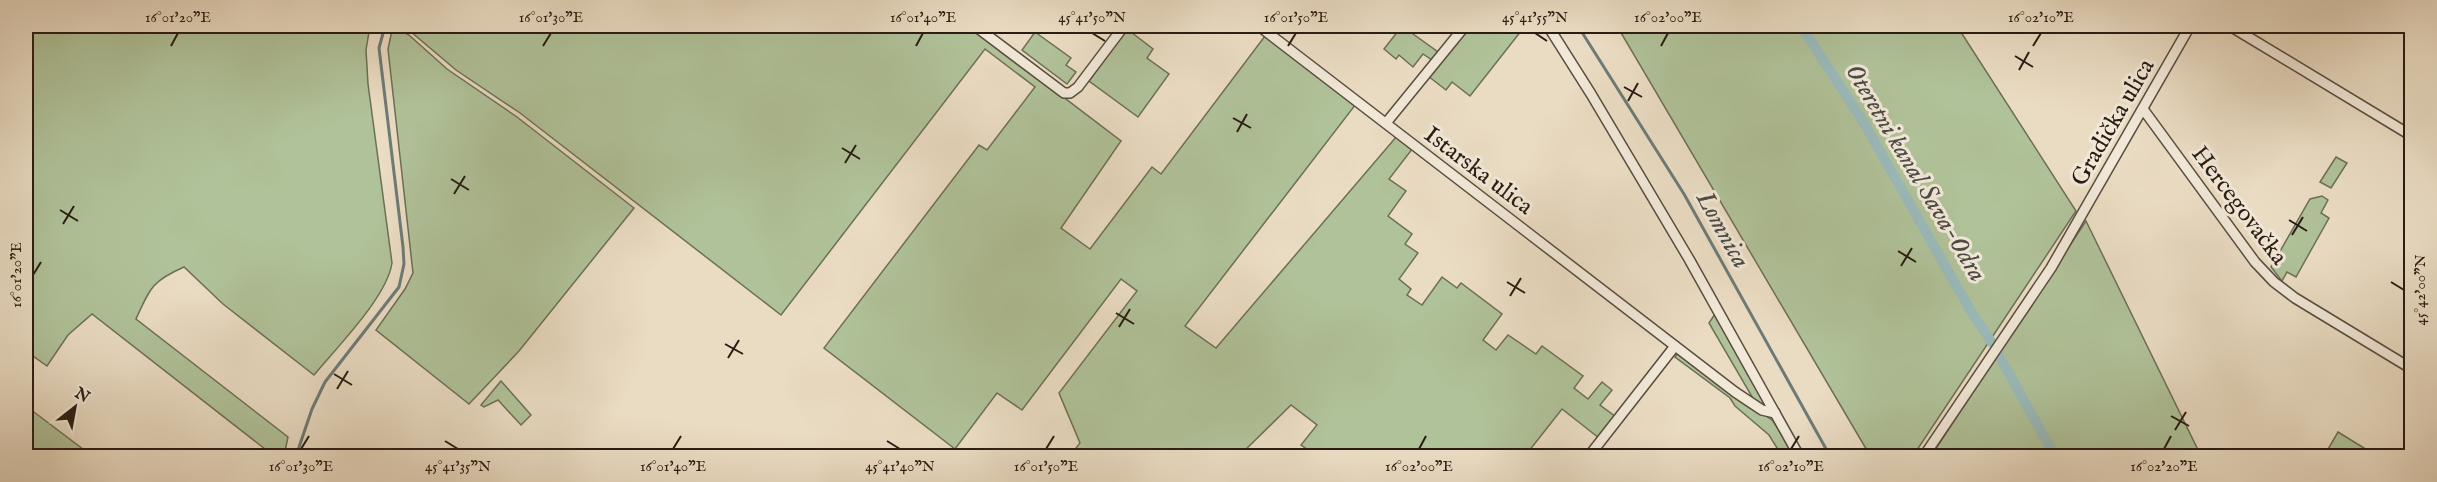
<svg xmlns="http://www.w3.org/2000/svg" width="2437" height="482" font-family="'IM FELL English',serif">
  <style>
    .green { fill: #b0c299; stroke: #6d6f56; stroke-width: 1.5 }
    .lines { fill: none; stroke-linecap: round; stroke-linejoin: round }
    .stream { stroke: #6d7b78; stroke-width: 3 }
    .canal { stroke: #9ababb; stroke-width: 10 }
    .minor-casing { stroke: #5a4c3f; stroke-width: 12 }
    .minor { stroke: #f1e8d8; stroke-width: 9 }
    .ticks { fill: none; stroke: #2a1c13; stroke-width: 2 }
    .labels { text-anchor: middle; stroke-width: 6; stroke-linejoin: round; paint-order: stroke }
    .street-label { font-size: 24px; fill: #2a1c13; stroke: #f1e8d8 }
    .water-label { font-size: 26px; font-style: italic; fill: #4c4b45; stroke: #f1e8d8 }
    .neatline { fill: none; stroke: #2a1c13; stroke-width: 2 }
    .ticks-label { font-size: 15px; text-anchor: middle; fill: #2a1c13 }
  </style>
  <rect width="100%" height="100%" fill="#eadcc3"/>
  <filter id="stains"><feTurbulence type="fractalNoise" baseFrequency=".00333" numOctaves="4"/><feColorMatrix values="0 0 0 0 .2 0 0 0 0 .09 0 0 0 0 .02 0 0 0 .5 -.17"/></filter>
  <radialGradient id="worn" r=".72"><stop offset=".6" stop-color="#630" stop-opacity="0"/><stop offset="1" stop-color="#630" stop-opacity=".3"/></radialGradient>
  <!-- green -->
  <g class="green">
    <path d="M 26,26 L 370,26 L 366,50 L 368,84 L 392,263 C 387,297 337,347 314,375 L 223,304 L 184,267 C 152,281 150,288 136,319 L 288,437 L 284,456 L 274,456 L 92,314 L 68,335 L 47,366 L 26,351 Z"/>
    <path d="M 393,26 L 409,35 L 447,69 L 517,117 L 634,208 L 519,351 L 469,404 L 376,330 L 405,289 L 413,273 L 388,49 Z"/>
    <path d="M 404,26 L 970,26 L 1121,141 L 1061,228 L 1090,249 L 1152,167 L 1161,174 L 1265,36 L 1356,104 L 1185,326 L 1216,348 L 1397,136 L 1413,148 L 1389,179 L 1406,191 L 1388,216 L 1412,234 L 1405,244 L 1418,253 L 1399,279 L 1411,289 L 1407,295 L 1422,305 L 1442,277 L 1457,288 L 1461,283 L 1502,314 L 1483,340 L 1496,350 L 1508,335 L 1536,354 L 1542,346 L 1583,376 L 1574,388 L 1588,399 L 1602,382 L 1612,390 L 1600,405 L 1616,417 L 1599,438 L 1562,409 L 1525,456 L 1341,456 L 1331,449 L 1326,456 L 1317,456 L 1301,445 L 1317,425 L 1291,405 L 1239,456 L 1070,456 L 1080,443 L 1059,393 L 1137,291 L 1121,279 L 1022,410 L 997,393 L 955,449 L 824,348 L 979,145 L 987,150 L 1035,87 L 985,49 L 781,315 L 520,113 L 456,70 Z"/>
    <path d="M 1402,26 L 1438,52 L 1432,60 L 1423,54 L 1413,67 L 1399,55 L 1396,59 L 1384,49 Z"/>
    <path d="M 1469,26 L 1525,26 L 1470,96 L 1452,82 L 1446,90 L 1428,76 Z"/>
    <path d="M 1617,26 L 1957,26 L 2076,211 L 1913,456 L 1872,456 L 1865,447 Z"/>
    <path d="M 1127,29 L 1153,49 L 1147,58 L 1169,74 L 1138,117 L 1089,81 Z"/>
    <path d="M 1035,32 L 1071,58 L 1066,65 L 1076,72 L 1067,84 L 1022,50 Z"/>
    <path d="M 2336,157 L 2347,163 L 2331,188 L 2320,182 Z"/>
    <path d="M 2322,196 L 2328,200 L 2321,213 L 2329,218 L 2296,277 L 2287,272 L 2282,281 L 2271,267 L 2310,199 Z"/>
    <path d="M 2086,221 L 2201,456 L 1931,456 Z"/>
    <path d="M 1715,314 L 1764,401 L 1762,405 L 1755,402 L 1709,323 Z"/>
    <path d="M 1679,352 L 1773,421 L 1795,456 L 1782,456 L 1769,435 L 1735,406 L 1730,398 L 1675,357 Z"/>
    <path d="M 501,381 L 531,415 L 521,425 L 498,400 L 484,407 L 481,405 Z"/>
    <path d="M 26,406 L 92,456 L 26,456 Z"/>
    <path d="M 2338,432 L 2377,456 L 2324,456 Z"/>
  </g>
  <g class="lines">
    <!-- stream -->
    <g class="stream">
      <path d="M 1578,26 L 1684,194 L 1830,456"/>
      <path d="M 296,456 L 312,409 L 325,382 L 399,287 L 404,264 L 403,247 L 379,48 L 385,26"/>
    </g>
    <!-- canal -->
    <g class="canal">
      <path d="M 1801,26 L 1864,123 L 1969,308 L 1992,343"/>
      <path d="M 1998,354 L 2055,456"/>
    </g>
    <!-- minor casing -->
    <g class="minor-casing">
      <g id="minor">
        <path d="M 975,26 L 1064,93 L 1070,93 L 1078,87 L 1124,26"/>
        <path d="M 1259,26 L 1735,392 L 1762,410 L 1775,413"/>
        <path d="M 1548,26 L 1591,94 L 1689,259 L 1799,456"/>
        <path d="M 2230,26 L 2412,136"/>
        <path d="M 2143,109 L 2255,262 L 2274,282 L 2295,298 L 2412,369"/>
        <path d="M 1386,123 L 1465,26"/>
        <path d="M 1589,456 L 1675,346"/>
        <path d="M 1924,456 L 2051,268 L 2190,26"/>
      </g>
    </g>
    <!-- minor -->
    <use href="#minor" class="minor"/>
  </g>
  <!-- ticks -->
  <path class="ticks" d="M 1092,33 L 1105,41M 1535,33 L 1547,41M 171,46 L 178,33M 543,46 L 551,33M 916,46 L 923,33M 1288,46 L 1296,33M 1661,46 L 1668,33M 2033,46 L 2041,33M 2015,56 L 2033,67M 2019,70 L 2029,52M 1624,87 L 1642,97M 1628,101 L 1638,83M 1233,118 L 1251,128M 1237,132 L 1247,114M 842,148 L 860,159M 845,163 L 856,145M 451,179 L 469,190M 454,194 L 465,176M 60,210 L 78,221M 2289,220 L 2307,231M 63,224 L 74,206M 2292,235 L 2303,217M 1898,251 L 1916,262M 1901,266 L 1912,248M 33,275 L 41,262M 1507,282 L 1525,293M 2391,282 L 2404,290M 1510,296 L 1521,278M 1116,313 L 1134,324M 1119,327 L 1130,309M 725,344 L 743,354M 728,358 L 739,340M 334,374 L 352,385M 337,389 L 348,371M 2171,416 L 2189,426M 2175,430 L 2186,412M 445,441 L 458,449M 887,441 L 900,449M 301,449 L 309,436M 673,449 L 681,436M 1046,449 L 1054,436M 1419,449 L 1426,436M 1791,449 L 1799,436M 2164,449 L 2171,436"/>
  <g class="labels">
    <!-- street labels -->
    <g class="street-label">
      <text transform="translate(2112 122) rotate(-60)" y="8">Gradička ulica</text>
      <text transform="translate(1479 170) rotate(37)" y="8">Istarska ulica</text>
      <text transform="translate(2240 205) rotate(53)" y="8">Hercegovačka</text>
    </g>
    <!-- water labels -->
    <g class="water-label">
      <text transform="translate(1917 172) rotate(59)" y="9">Oteretni kanal Sava-Odra</text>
      <text transform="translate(1724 229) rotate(61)" y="9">Lomnica</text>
    </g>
  </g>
  <!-- margin -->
  <rect width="2437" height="482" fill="none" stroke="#eadcc3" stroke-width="66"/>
  <!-- north arrow -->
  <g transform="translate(75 407) rotate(31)" stroke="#f1e8d8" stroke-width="4.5" paint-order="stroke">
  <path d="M0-4.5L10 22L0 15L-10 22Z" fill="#2a1c13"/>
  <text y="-9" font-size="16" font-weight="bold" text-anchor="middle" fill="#2a1c13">N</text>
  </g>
  <rect x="33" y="33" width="2371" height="416" class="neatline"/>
  <g class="ticks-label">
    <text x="178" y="22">16°01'20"E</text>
    <text x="551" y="22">16°01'30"E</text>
    <text x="923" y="22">16°01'40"E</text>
    <text x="1092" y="22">45°41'50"N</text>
    <text x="1296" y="22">16°01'50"E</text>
    <text x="1535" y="22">45°41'55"N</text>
    <text x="1668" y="22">16°02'00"E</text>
    <text x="2041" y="22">16°02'10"E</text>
    <text transform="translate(16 275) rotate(-90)" y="5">16°01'20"E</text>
    <text transform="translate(2420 290) rotate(-90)" y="5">45°42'00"N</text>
    <text x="301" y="471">16°01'30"E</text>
    <text x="458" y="471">45°41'35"N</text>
    <text x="673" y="471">16°01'40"E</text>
    <text x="900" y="471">45°41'40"N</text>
    <text x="1046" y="471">16°01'50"E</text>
    <text x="1419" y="471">16°02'00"E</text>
    <text x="1791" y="471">16°02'10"E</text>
    <text x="2164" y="471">16°02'20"E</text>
  </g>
  <rect width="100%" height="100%" filter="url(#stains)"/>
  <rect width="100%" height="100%" fill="url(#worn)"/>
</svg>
